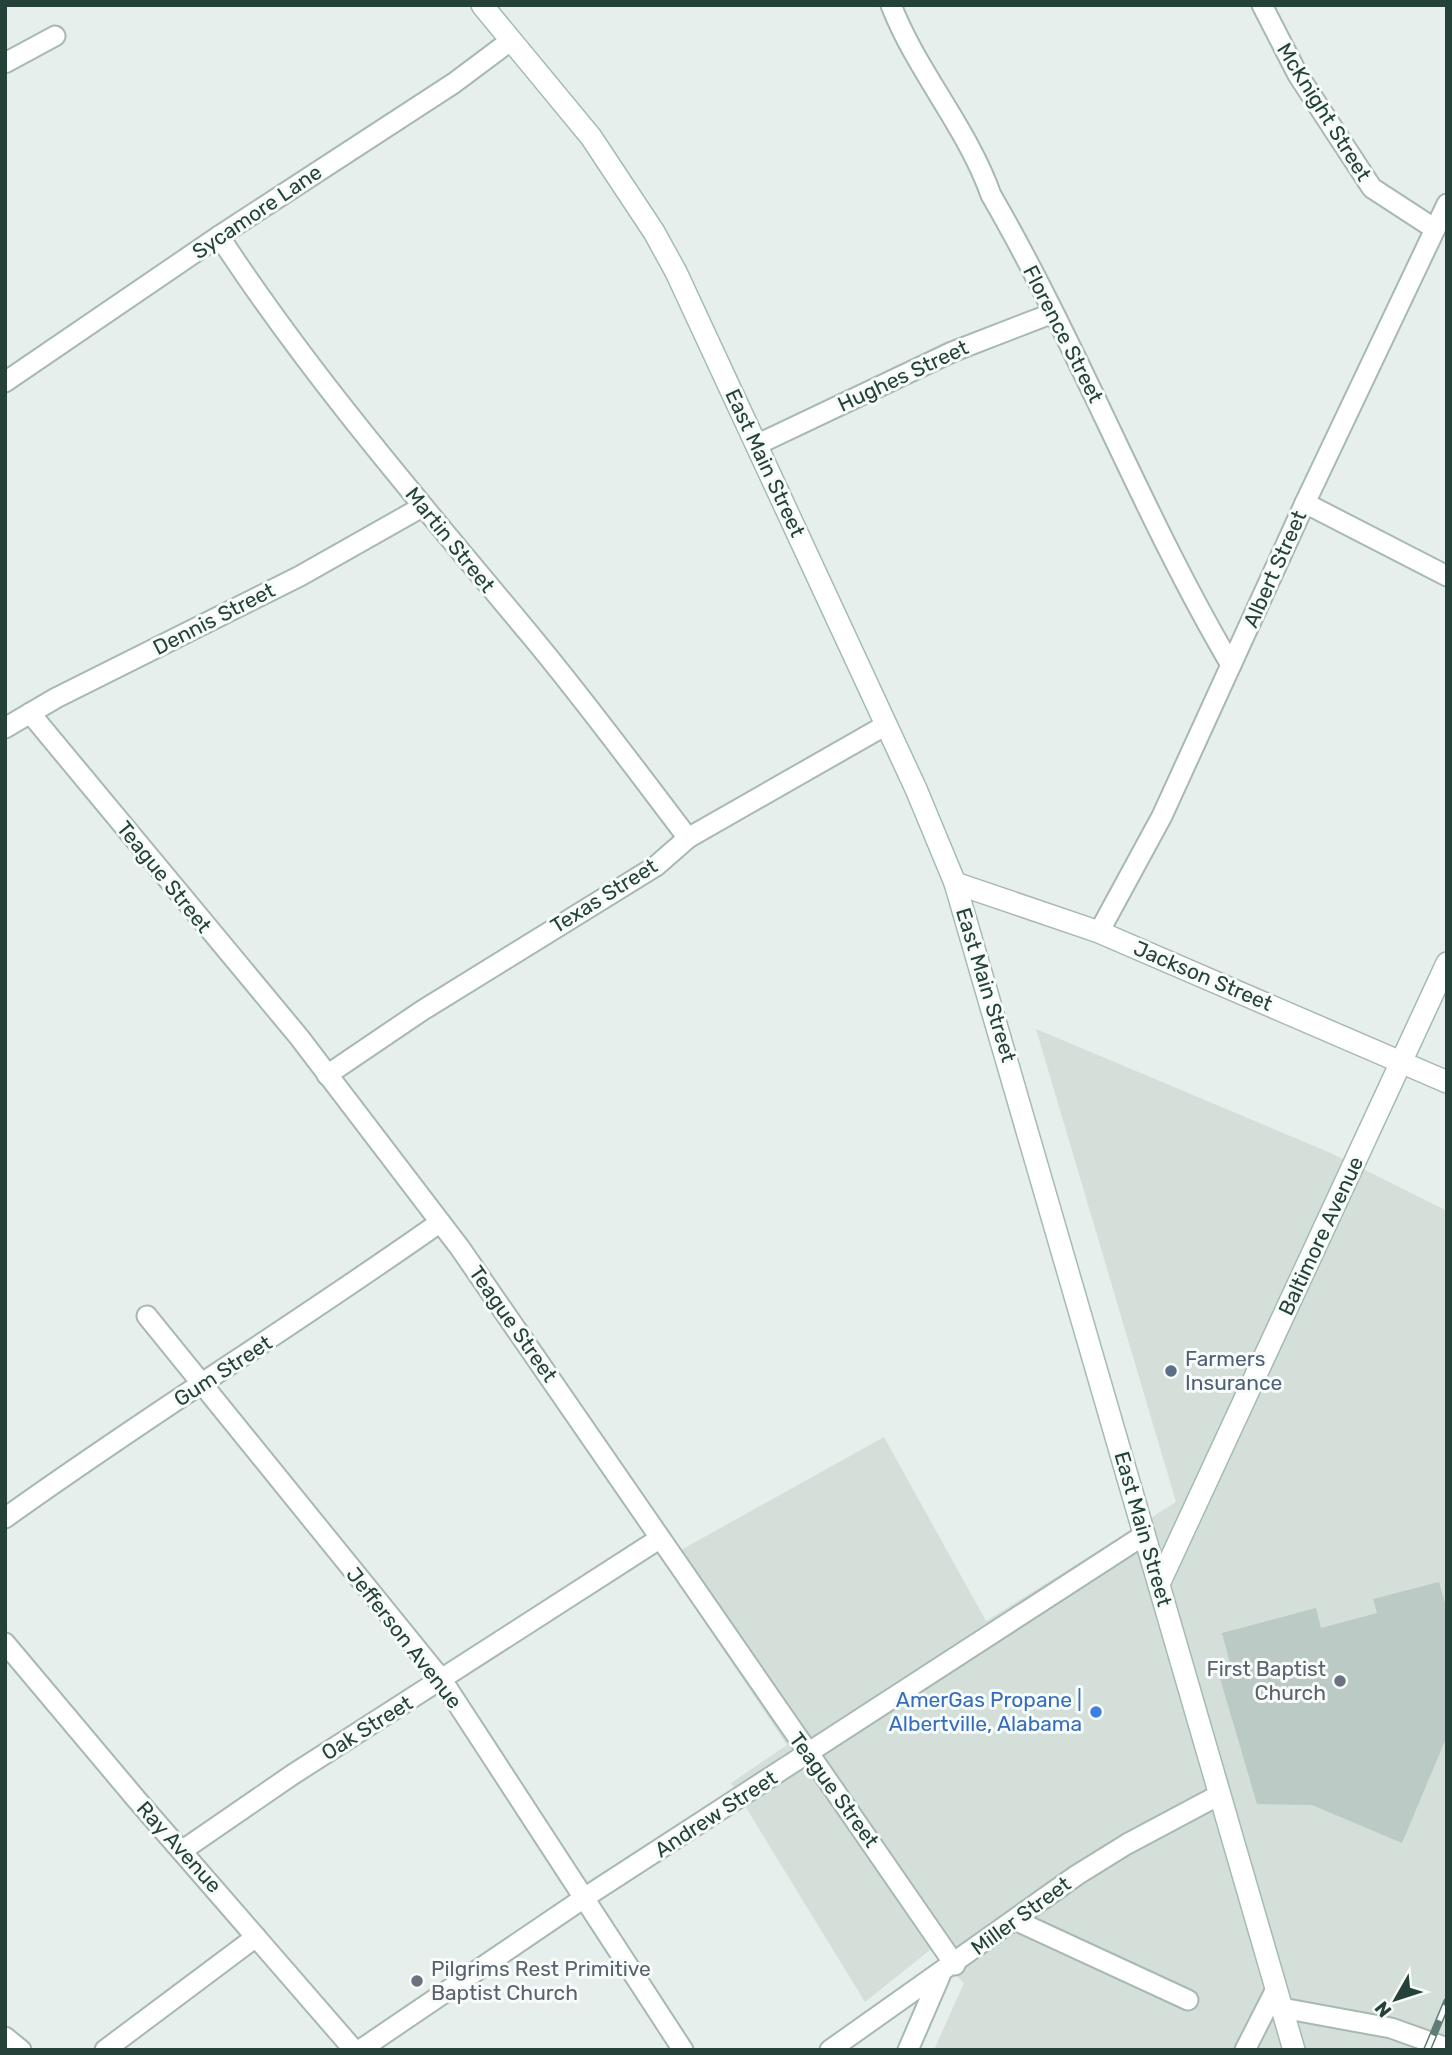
<svg xmlns="http://www.w3.org/2000/svg" width="1452" height="2055" font-family="Rubik,sans-serif">
  <style>
    .built { fill: #d4dfda }
    .building { fill: #bbcac4 }
    .lines { fill: none; stroke-linecap: round; stroke-linejoin: round }
    .minor-casing { stroke: #a8b8b2; stroke-width: 23 }
    .tertiary-casing { stroke: #a8b8b2; stroke-width: 24 }
    .secondary-casing { stroke: #a4bbb3; stroke-width: 24 }
    .minor { stroke: #fff; stroke-width: 19 }
    .tertiary { stroke: #fff; stroke-width: 21 }
    .secondary { stroke: #fff; stroke-width: 21 }
    .rail-casing { stroke: #5f7d75; stroke-width: 8 }
    .rail { stroke: #f7fbf9; stroke-width: 5; stroke-dasharray: 16; stroke-linecap: butt }
    .service-dot { fill: #5c6f8a; stroke: #f7fbf9; stroke-width: 2.5 }
    .worship-dot { fill: #6b7280; stroke: #f7fbf9; stroke-width: 2.5 }
    .shop-dot { fill: #3f7fe0; stroke: #f7fbf9; stroke-width: 2.5 }
    .labels { text-anchor: middle; stroke-width: 6; stroke-linejoin: round; paint-order: stroke }
    .street-label { font-size: 21px; fill: #24423a; stroke: #f7fbf9 }
    .service-label { font-size: 21px; fill: #4e5e75; stroke: #f7fbf9; text-anchor: start }
    .worship-label { font-size: 21px; fill: #5b616d; stroke: #f7fbf9; text-anchor: end }
    .shop-label { font-size: 21px; fill: #366cbe; stroke: #f7fbf9; text-anchor: end }
  </style>
  <rect width="100%" height="100%" fill="#e6efeb"/>
  <!-- built -->
  <path class="built" d="M 1036,1029 L 1333,1154 L 1447,1211 L 1447,2050 L 934,2050 L 964,1983 L 930,1950 L 865,2002 L 731,1783 L 787,1745 L 663,1560 L 884,1437 L 986,1621 L 1176,1502 Z"/>
  <!-- building -->
  <path class="building" d="M 1439,1582 L 1447,1611 L 1447,1736 L 1402,1843 L 1312,1805 L 1257,1804 L 1219,1675 L 1231,1667 L 1222,1633 L 1316,1608 L 1321,1628 L 1377,1613 L 1373,1599 Z"/>
  <g class="lines">
    <!-- minor casing -->
    <g class="minor-casing">
      <g id="minor">
        <path d="M 891,5 C 917,72 967,127 991,195 C 1079,347 1142,514 1231,665"/>
        <path d="M 1262,5 L 1298,75 L 1372,188 L 1435,229"/>
        <path d="M 5,63 L 55,36"/>
        <path d="M 219,236 C 312,378 424,507 532,637 C 586,702 637,771 688,838"/>
        <path d="M 5,382 L 219,236 L 454,83 L 510,41"/>
        <path d="M 756,445 L 952,352 L 1053,313"/>
        <path d="M 1305,503 L 1447,576"/>
        <path d="M 30,713 L 299,1037 L 460,1248 L 955,1965"/>
        <path d="M 5,728 L 56,698 L 300,576 L 422,507"/>
        <path d="M 1099,932 L 1162,816 L 1305,503 L 1447,204"/>
        <path d="M 327,1075 L 423,1010 L 656,866 L 688,838 L 886,725"/>
        <path d="M 147,1316 L 442,1680 L 683,2050"/>
        <path d="M 5,1518 C 147,1416 296,1324 439,1223"/>
        <path d="M 5,1643 L 137,1800 L 354,2050"/>
        <path d="M 183,1850 L 292,1775 L 659,1539"/>
        <path d="M 1015,1920 L 1188,2000"/>
        <path d="M 1282,2008 L 1391,2028 L 1447,2048"/>
        <path d="M 5,2037 L 21,2050"/>
        <path d="M 105,2050 L 256,1937"/>
        <path d="M 360,2050 L 584,1898 L 1144,1535"/>
        <path d="M 830,2050 L 1077,1875 L 1127,1844 L 1219,1795"/>
        <path d="M 908,2050 L 940,1976"/>
        <path d="M 1245,2050 L 1276,1989"/>
      </g>
    </g>
    <!-- tertiary casing -->
    <g class="tertiary-casing">
      <path id="tertiary" d="M 955,883 L 1099,932 L 1447,1082"/>
    </g>
    <!-- secondary casing -->
    <g class="secondary-casing">
      <g id="secondary">
        <path d="M 482,5 L 591,137 L 654,232 L 676,272 L 916,789 L 955,883 L 1294,2050"/>
        <path d="M 1159,1584 L 1447,963"/>
      </g>
    </g>
    <!-- minor -->
    <use href="#minor" class="minor"/>
    <!-- tertiary -->
    <use href="#tertiary" class="tertiary"/>
    <!-- secondary -->
    <use href="#secondary" class="secondary"/>
    <!-- rail casing -->
    <g class="rail-casing">
      <path id="rail" d="M 1427,2050 L 1447,2002"/>
    </g>
    <!-- rail -->
    <use href="#rail" class="rail"/>
  </g>
  <!-- markers -->
  <circle class="service-dot" cx="1171" cy="1371" r="7"/>
  <g class="worship-dot">
    <circle cx="1340" cy="1681" r="7"/>
    <circle cx="417" cy="1981" r="7"/>
  </g>
  <circle class="shop-dot" cx="1096" cy="1712" r="7"/>
  <g class="labels">
    <!-- street labels -->
    <g class="street-label">
      <text transform="translate(1324 112) rotate(58)" y="7">McKnight Street</text>
      <text transform="translate(257 212) rotate(-34)" y="7">Sycamore Lane</text>
      <text transform="translate(1063 334) rotate(63)" y="7">Florence Street</text>
      <text transform="translate(903 376) rotate(-25)" y="7">Hughes Street</text>
      <text transform="translate(765 463) rotate(65)" y="7">East Main Street</text>
      <text transform="translate(450 540) rotate(51)" y="7">Martin Street</text>
      <text transform="translate(1275 569) rotate(-66)" y="7">Albert Street</text>
      <text transform="translate(214 619) rotate(-27)" y="7">Dennis Street</text>
      <text transform="translate(164 877) rotate(51)" y="7">Teague Street</text>
      <text transform="translate(604 896) rotate(-32)" y="7">Texas Street</text>
      <text transform="translate(1203 976) rotate(23)" y="7">Jackson Street</text>
      <text transform="translate(986 985) rotate(73)" y="7">East Main Street</text>
      <text transform="translate(1321 1236) rotate(-65)" y="7">Baltimore Avenue</text>
      <text transform="translate(513 1324) rotate(55)" y="7">Teague Street</text>
      <text transform="translate(223 1371) rotate(-33)" y="7">Gum Street</text>
      <text transform="translate(1143 1529) rotate(74)" y="7">East Main Street</text>
      <text transform="translate(404 1638) rotate(52)" y="7">Jefferson Avenue</text>
      <text transform="translate(367 1728) rotate(-32)" y="7">Oak Street</text>
      <text transform="translate(834 1790) rotate(54)" y="7">Teague Street</text>
      <text transform="translate(716 1814) rotate(-33)" y="7">Andrew Street</text>
      <text transform="translate(179 1847) rotate(48)" y="7">Ray Avenue</text>
      <text transform="translate(1021 1916) rotate(-36)" y="7">Miller Street</text>
    </g>
    <!-- service labels -->
    <g class="service-label">
      <text x="1185" y="1366">Farmers<tspan x="1185" dy="24">Insurance</tspan></text>
    </g>
    <!-- worship labels -->
    <g class="worship-label">
      <text x="1326" y="1676">First Baptist<tspan x="1326" dy="24">Church</tspan></text>
      <text x="431" y="1976" text-anchor="start">Pilgrims Rest Primitive<tspan x="431" dy="24">Baptist Church</tspan></text>
    </g>
    <!-- shop labels -->
    <g class="shop-label">
      <text x="1082" y="1707">AmerGas Propane |<tspan x="1082" dy="24">Albertville, Alabama</tspan></text>
    </g>
  </g>
  <!-- border -->
  <rect width="1452" height="2055" fill="none" stroke="#24423a" stroke-width="14"/>
  <!-- north arrow -->
  <g transform="translate(1396 1999) rotate(231)" stroke="#f7fbf9" stroke-width="5" paint-order="stroke">
  <path d="M0-5L12 26L0 18L-12 26Z" fill="#24423a"/>
  <text y="-10" font-size="19" font-weight="bold" text-anchor="middle" fill="#24423a">N</text>
  </g>
</svg>
